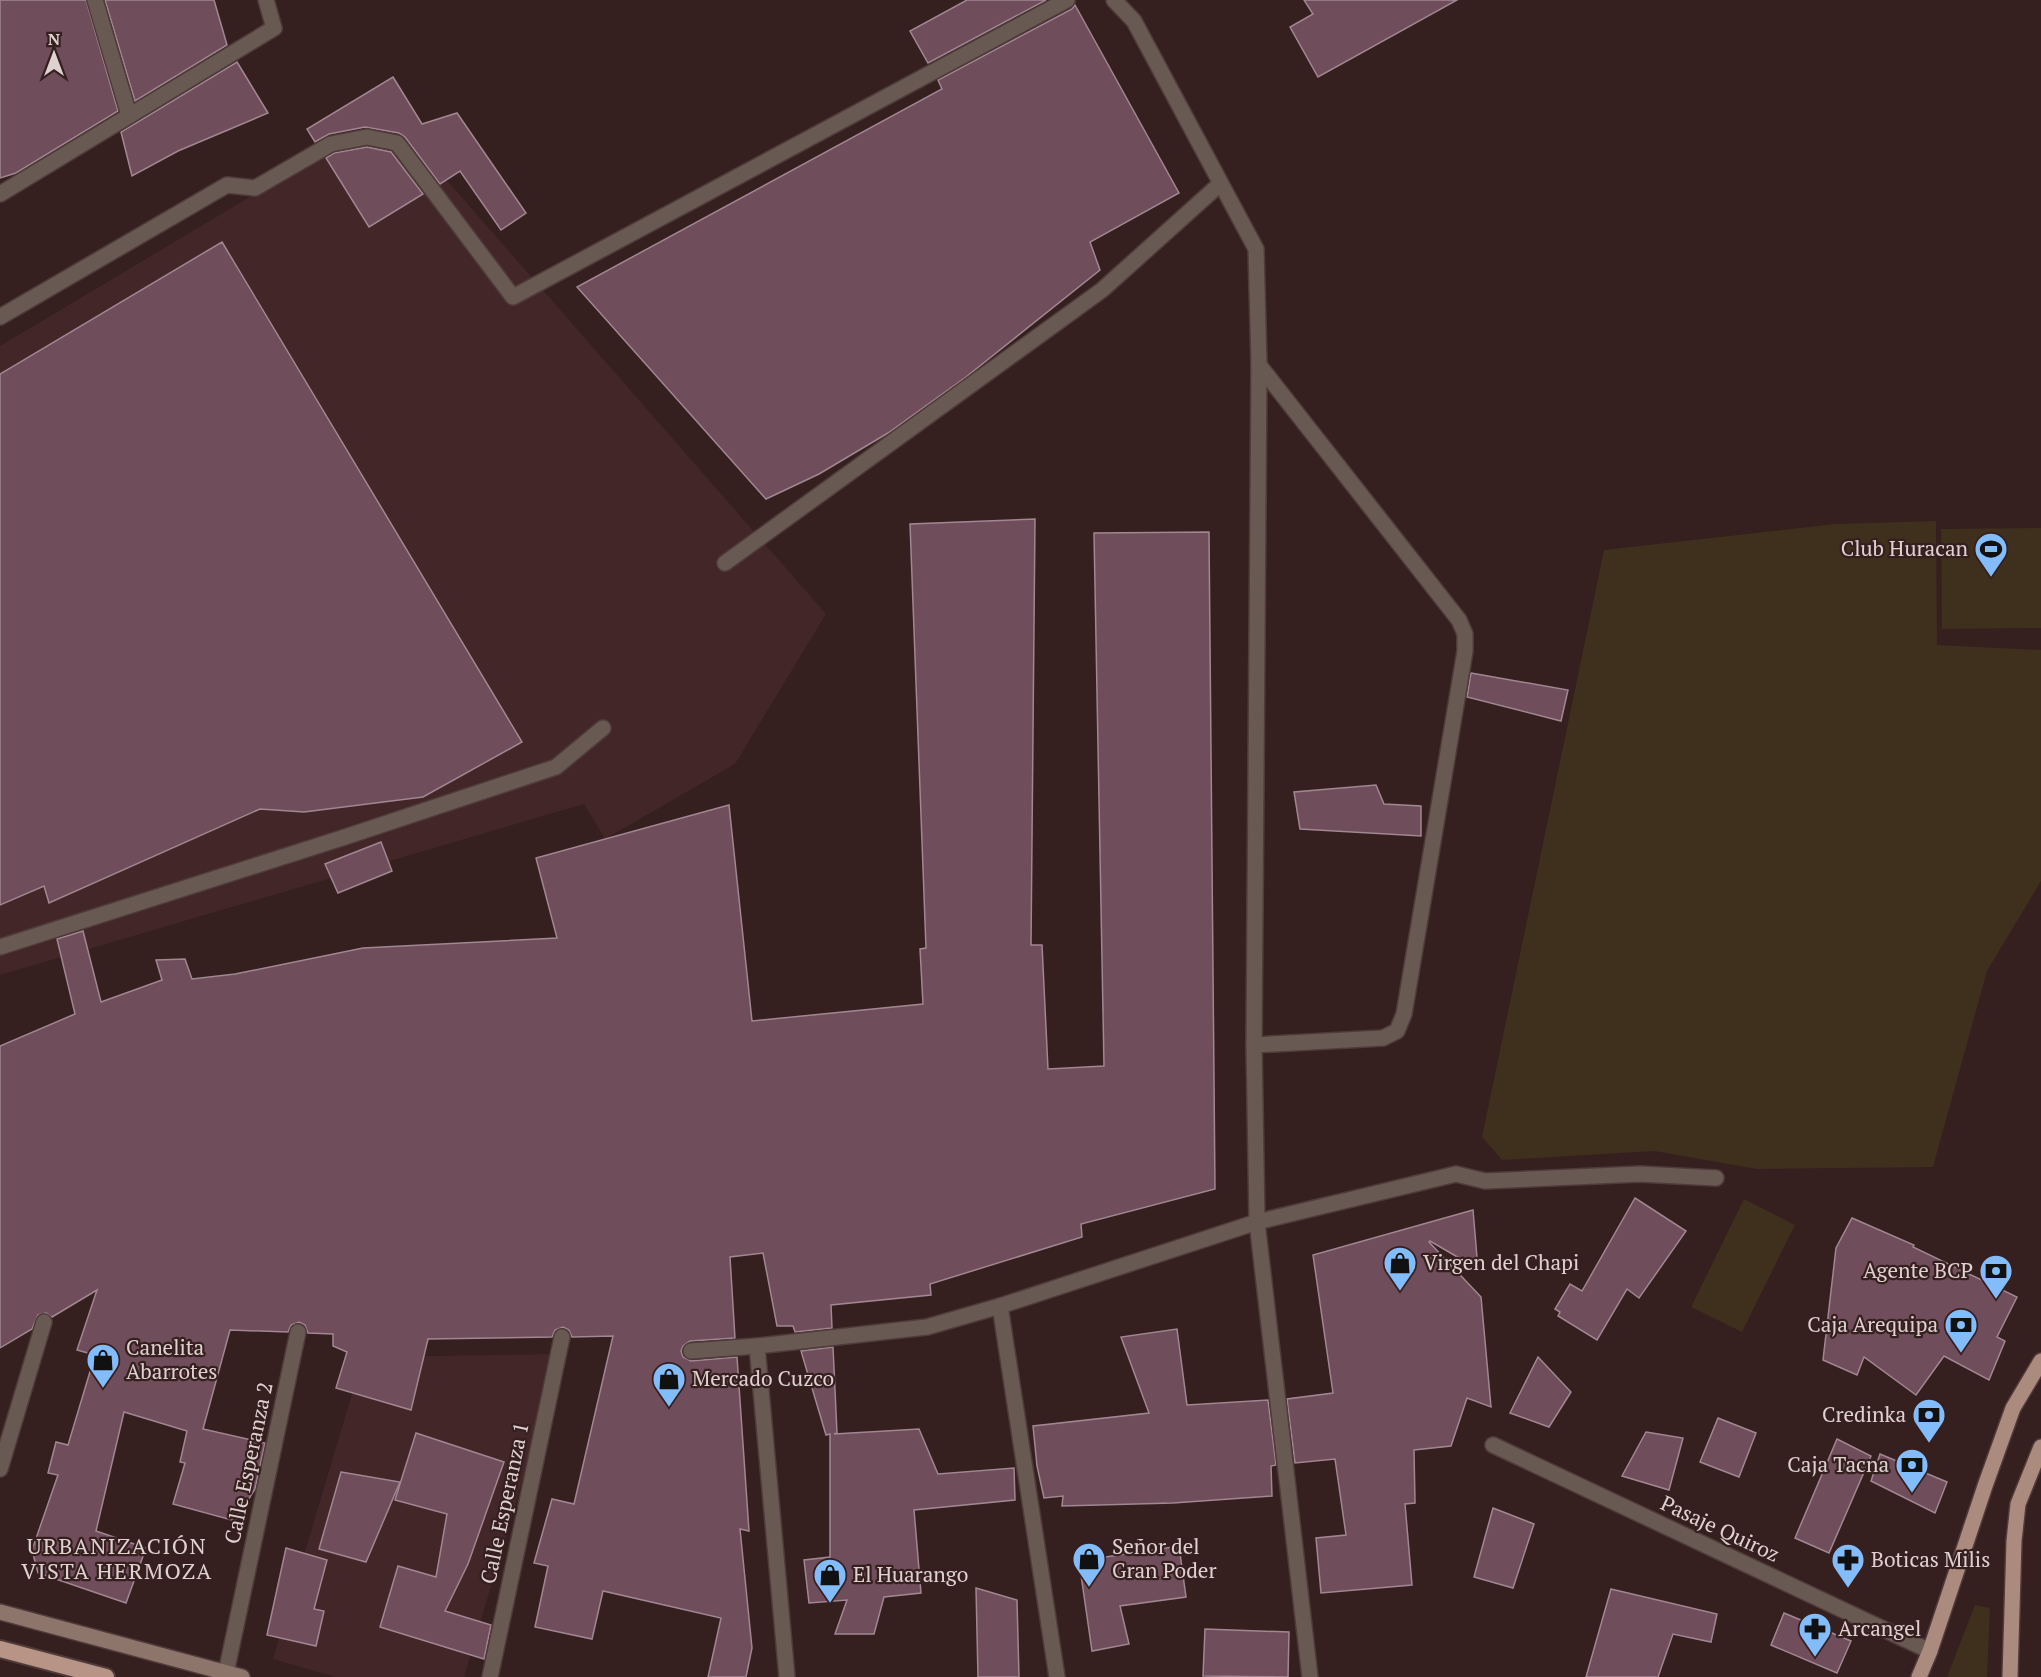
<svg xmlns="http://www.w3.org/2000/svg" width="2041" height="1677" font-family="'PT Serif',serif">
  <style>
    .built { fill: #432628 }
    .green { fill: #3f2f1d }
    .building { fill: #6f4d5b; stroke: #a18792; stroke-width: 1.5 }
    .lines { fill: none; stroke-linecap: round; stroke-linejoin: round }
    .service-casing { stroke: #503b3b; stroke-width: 18 }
    .pedestrian-casing { stroke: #503b3b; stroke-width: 18 }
    .minor-casing { stroke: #503b3b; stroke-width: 18 }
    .secondary-casing { stroke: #503b3b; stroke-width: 18 }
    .primary-casing { stroke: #503b3b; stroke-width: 18 }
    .trunk-casing { stroke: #503b3b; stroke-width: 20 }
    .service { stroke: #685952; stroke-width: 15 }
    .pedestrian { stroke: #685952; stroke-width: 15 }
    .minor { stroke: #685952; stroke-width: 15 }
    .secondary { stroke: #8e756b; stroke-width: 15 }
    .primary { stroke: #ab8b7e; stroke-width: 15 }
    .trunk { stroke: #b89486; stroke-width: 16 }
    .labels { text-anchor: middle; stroke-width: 4.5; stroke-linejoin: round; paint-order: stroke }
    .poi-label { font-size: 21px; fill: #e0d1d1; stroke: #351f1f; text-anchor: start }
    .street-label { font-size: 21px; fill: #e0d1d1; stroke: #351f1f }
    .neighbourhood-label { font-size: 22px; letter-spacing: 1.5px; fill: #e0d1d1; stroke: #351f1f }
  </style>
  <rect width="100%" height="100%" fill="#351f1f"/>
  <!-- built -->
  <g class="built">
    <path d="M 389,114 L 826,614 L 735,764 L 605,839 L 584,804 L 0,975 L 0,346 Z"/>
    <path d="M 560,1354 L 464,1677 L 335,1677 L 273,1659 L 363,1357 Z"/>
  </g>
  <!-- green -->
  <g class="green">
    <path d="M 1936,521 L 1937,645 L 2041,650 L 2041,881 L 1987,971 L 1933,1167 L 1757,1169 L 1654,1151 L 1502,1160 L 1482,1137 L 1604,550 L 1835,524 Z"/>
    <path d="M 2041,528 L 2041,628 L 1942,629 L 1941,529 Z"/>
    <path d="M 1744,1199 L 1795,1225 L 1742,1332 L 1691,1307 Z"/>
    <path d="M 1975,1605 L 1990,1608 L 1987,1677 L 1947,1677 Z"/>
  </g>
  <!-- building -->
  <g class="building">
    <path d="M 0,0 L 86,0 L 118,111 L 16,173 L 0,178 Z"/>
    <path d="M 105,0 L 214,0 L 227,45 L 135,101 Z"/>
    <path d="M 967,0 L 1046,0 L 928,63 L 910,31 Z"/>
    <path d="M 1304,0 L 1457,0 L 1318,77 L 1290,27 L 1313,14 Z"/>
    <path d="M 1075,5 L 1179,193 L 1090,242 L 1100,270 L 966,377 L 888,433 L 819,474 L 766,499 L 577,287 L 942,89 L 938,80 L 1072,9 Z"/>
    <path d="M 237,62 L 268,113 L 178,151 L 132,176 L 121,132 Z"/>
    <path d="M 393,77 L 422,124 L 457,113 L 526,213 L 501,230 L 460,171 L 440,184 L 405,137 L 399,133 L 365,127 L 329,134 L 315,142 L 307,129 Z"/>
    <path d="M 367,147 L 391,152 L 423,194 L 369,227 L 326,158 L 334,153 Z"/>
    <path d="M 222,242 L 522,742 L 423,797 L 304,812 L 260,809 L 49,903 L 44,886 L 0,905 L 0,374 Z"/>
    <path d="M 1035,519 L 1031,945 L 1042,945 L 1048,1069 L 1104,1066 L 1094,533 L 1209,532 L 1215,1189 L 1081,1224 L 1082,1237 L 930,1284 L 931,1295 L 831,1305 L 832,1328 L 795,1332 L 793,1326 L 777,1326 L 763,1253 L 730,1257 L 735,1338 L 690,1341 L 683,1346 L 681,1351 L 683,1357 L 691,1361 L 737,1357 L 749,1531 L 740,1529 L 752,1648 L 746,1677 L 708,1677 L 721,1618 L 603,1591 L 592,1639 L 535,1627 L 548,1566 L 534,1563 L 552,1499 L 574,1504 L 613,1336 L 572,1337 L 569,1330 L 563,1327 L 555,1330 L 552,1337 L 428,1339 L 411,1410 L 336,1388 L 347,1352 L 333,1346 L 333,1334 L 308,1333 L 305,1325 L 299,1322 L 291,1325 L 288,1332 L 230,1330 L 203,1429 L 265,1443 L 255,1489 L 235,1521 L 173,1504 L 185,1463 L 180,1462 L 187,1431 L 124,1412 L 96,1531 L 146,1548 L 126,1603 L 38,1573 L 32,1550 L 58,1475 L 48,1473 L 56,1442 L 68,1445 L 95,1355 L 77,1350 L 97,1290 L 52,1317 L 46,1313 L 38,1315 L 32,1329 L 0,1348 L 0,1046 L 75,1014 L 57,939 L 83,931 L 101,1002 L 162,980 L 156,960 L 185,959 L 192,979 L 235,974 L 363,948 L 557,938 L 536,858 L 729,805 L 752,1021 L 923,1004 L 920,949 L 926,948 L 910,524 Z"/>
    <path d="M 1471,673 L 1568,690 L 1561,721 L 1467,697 Z"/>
    <path d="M 1376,785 L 1384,804 L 1421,806 L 1421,836 L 1300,829 L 1294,792 Z"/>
    <path d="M 381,842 L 392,871 L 338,893 L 325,864 Z"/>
    <path d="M 1635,1198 L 1686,1231 L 1639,1298 L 1627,1289 L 1597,1340 L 1558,1316 L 1560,1312 L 1555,1309 L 1570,1284 L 1582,1291 Z"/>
    <path d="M 1473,1210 L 1478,1269 L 1430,1241 L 1429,1242 L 1481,1297 L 1491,1407 L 1467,1398 L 1451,1446 L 1414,1450 L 1415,1503 L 1405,1504 L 1412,1585 L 1321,1593 L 1316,1538 L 1346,1535 L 1335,1459 L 1295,1463 L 1287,1399 L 1333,1393 L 1313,1255 Z"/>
    <path d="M 1852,1218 L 1914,1245 L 1913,1247 L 2017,1297 L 1997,1337 L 2005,1341 L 1989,1380 L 1944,1356 L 1916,1395 L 1864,1357 L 1857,1375 L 1823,1360 L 1836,1248 Z"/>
    <path d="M 1177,1329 L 1187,1405 L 1268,1400 L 1276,1465 L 1271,1466 L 1272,1496 L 1173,1503 L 1062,1506 L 1063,1496 L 1044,1498 L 1037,1466 L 1033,1426 L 1149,1413 L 1121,1337 Z"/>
    <path d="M 833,1347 L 837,1433 L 834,1434 L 919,1429 L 938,1474 L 1014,1468 L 1015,1500 L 914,1510 L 921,1593 L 884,1597 L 874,1634 L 835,1634 L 847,1600 L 809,1603 L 804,1560 L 830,1557 L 830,1434 L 826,1435 L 801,1351 Z"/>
    <path d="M 1538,1357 L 1571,1392 L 1549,1427 L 1510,1413 Z"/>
    <path d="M 1718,1418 L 1756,1433 L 1739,1477 L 1700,1462 Z"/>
    <path d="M 1646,1432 L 1683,1438 L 1669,1490 L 1622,1476 Z"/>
    <path d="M 416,1433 L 504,1462 L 468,1564 L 445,1611 L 491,1625 L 484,1659 L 380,1627 L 398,1566 L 436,1577 L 447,1514 L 395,1500 Z"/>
    <path d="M 1837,1439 L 1871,1456 L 1829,1553 L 1795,1538 Z"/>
    <path d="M 1880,1454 L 1947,1482 L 1935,1513 L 1871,1481 Z"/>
    <path d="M 341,1472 L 400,1482 L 366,1562 L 319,1549 Z"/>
    <path d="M 1493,1508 L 1534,1524 L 1513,1588 L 1474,1577 Z"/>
    <path d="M 1179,1546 L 1186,1597 L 1120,1606 L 1129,1644 L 1092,1651 L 1079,1561 Z"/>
    <path d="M 286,1548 L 327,1560 L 314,1609 L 324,1611 L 316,1646 L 267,1635 Z"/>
    <path d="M 976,1588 L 1017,1600 L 1019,1677 L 978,1677 Z"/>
    <path d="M 1611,1589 L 1717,1614 L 1711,1642 L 1673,1634 L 1658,1677 L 1586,1677 Z"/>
    <path d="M 1784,1613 L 1851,1641 L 1837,1673 L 1771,1645 Z"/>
    <path d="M 1205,1629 L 1289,1632 L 1288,1677 L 1203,1676 Z"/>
  </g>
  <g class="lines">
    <!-- service casing -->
    <g class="service-casing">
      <g id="service">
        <path d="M 95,0 L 129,115"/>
        <path d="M 1114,0 L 1134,21 L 1256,249 L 1259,365 L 1254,1045 L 1257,1222 L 1310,1677"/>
        <path d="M 0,194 L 274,28 L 266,0"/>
        <path d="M 0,317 L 227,185 L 255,188 L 331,144 L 367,137 L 397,143 L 513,297 L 1067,0"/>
        <path d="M 725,563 L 1102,290 L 1220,184"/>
        <path d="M 0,947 L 345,837 L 556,767 L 603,728"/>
        <path d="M 1254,1045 L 1383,1038 L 1397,1031 L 1404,1014 L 1465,651 L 1465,634 L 1459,620 L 1259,365"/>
        <path d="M 1257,1222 L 1456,1174 L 1485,1181 L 1640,1174 L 1716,1178"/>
        <path d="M 757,1346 L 787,1677"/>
        <path d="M 1493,1445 L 1930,1651"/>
        <path d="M 0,1469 L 44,1322"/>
        <path d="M 226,1673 L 298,1332"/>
        <path d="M 490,1677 L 562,1337"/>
      </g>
    </g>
    <!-- pedestrian casing -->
    <g class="pedestrian-casing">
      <path id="pedestrian" d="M 691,1351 L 757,1346 L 927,1327 L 1000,1306 L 1257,1222"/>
    </g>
    <!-- minor casing -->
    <g class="minor-casing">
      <path id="minor" d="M 1000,1306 L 1057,1677"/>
    </g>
    <!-- secondary casing -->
    <g class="secondary-casing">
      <path id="secondary" d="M 0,1612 L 242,1677"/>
    </g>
    <!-- primary casing -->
    <g class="primary-casing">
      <g id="primary">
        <path d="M 1919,1677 L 1930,1651 L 1985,1486 L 2013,1408 L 2041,1361"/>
        <path d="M 2010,1677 L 2014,1541 L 2018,1504 L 2041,1447"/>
      </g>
    </g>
    <!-- trunk casing -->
    <g class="trunk-casing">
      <path id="trunk" d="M 0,1649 L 106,1677"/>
    </g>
    <!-- service -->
    <use href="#service" class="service"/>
    <!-- pedestrian -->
    <use href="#pedestrian" class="pedestrian"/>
    <!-- minor -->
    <use href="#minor" class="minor"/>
    <!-- secondary -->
    <use href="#secondary" class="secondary"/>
    <!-- primary -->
    <use href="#primary" class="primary"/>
    <!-- trunk -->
    <use href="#trunk" class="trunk"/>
  </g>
  <!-- icons -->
  <defs>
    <g id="stadium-pin" transform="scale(1.725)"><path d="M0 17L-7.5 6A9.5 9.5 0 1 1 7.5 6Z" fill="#83bcfb" stroke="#351f1f"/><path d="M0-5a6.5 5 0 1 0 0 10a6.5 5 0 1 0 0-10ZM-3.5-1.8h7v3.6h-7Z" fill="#111"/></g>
    <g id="shop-pin" transform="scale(1.725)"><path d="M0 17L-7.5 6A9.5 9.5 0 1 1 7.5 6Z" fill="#83bcfb" stroke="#351f1f"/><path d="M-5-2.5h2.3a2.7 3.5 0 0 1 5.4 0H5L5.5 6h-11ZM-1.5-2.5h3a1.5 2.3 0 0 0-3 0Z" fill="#111"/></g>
    <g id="bank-pin" transform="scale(1.725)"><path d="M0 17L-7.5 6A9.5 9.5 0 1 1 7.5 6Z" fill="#83bcfb" stroke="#351f1f"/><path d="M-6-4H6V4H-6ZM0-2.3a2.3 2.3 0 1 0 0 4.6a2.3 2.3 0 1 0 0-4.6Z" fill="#111"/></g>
    <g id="pharmacy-pin" transform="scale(1.725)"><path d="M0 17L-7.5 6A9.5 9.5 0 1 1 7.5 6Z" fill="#83bcfb" stroke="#351f1f"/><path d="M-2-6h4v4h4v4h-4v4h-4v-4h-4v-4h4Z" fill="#111"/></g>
  </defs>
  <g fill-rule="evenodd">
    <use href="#stadium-pin" x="1991" y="549"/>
    <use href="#shop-pin" x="1400" y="1263"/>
    <use href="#bank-pin" x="1996" y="1271"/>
    <use href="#bank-pin" x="1961" y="1325"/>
    <use href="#shop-pin" x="103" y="1360"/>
    <use href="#shop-pin" x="669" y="1379"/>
    <use href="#bank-pin" x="1929" y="1415"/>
    <use href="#bank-pin" x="1912" y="1465"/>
    <use href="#shop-pin" x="1089" y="1559"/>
    <use href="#pharmacy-pin" x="1848" y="1560"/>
    <use href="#shop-pin" x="830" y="1575"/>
    <use href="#pharmacy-pin" x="1815" y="1629"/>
  </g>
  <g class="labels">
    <!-- poi labels -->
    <g class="poi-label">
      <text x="1968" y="556" text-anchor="end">Club Huracan</text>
      <text x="1423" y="1270">Virgen del Chapi</text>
      <text x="1973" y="1278" text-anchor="end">Agente BCP</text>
      <text x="1938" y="1332" text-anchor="end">Caja Arequipa</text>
      <text x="126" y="1355">Canelita<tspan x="126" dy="24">Abarrotes</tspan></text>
      <text x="692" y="1386">Mercado Cuzco</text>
      <text x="1906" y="1422" text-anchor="end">Credinka</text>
      <text x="1889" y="1472" text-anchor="end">Caja Tacna</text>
      <text x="1112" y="1554">Señor del<tspan x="1112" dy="24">Gran Poder</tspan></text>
      <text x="1871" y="1567">Boticas Milis</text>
      <text x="853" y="1582">El Huarango</text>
      <text x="1838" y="1636">Arcangel</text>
    </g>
    <!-- street labels -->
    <g class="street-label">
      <text transform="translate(249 1463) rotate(-78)" y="7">Calle Esperanza 2</text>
      <text transform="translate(505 1503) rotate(-78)" y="7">Calle Esperanza 1</text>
      <text transform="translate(1720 1529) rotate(25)" y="7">Pasaje Quiroz</text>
    </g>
    <!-- neighbourhood labels -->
    <g class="neighbourhood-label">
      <text x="117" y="1554">URBANIZACIÓN<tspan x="117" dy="25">VISTA HERMOZA</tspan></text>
    </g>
  </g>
  <!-- north arrow -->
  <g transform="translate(54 54)" stroke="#351f1f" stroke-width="4.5" paint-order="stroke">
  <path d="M0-4.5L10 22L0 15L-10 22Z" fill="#e0d1d1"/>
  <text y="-9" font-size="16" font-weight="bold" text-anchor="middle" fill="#e0d1d1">N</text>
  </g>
</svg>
